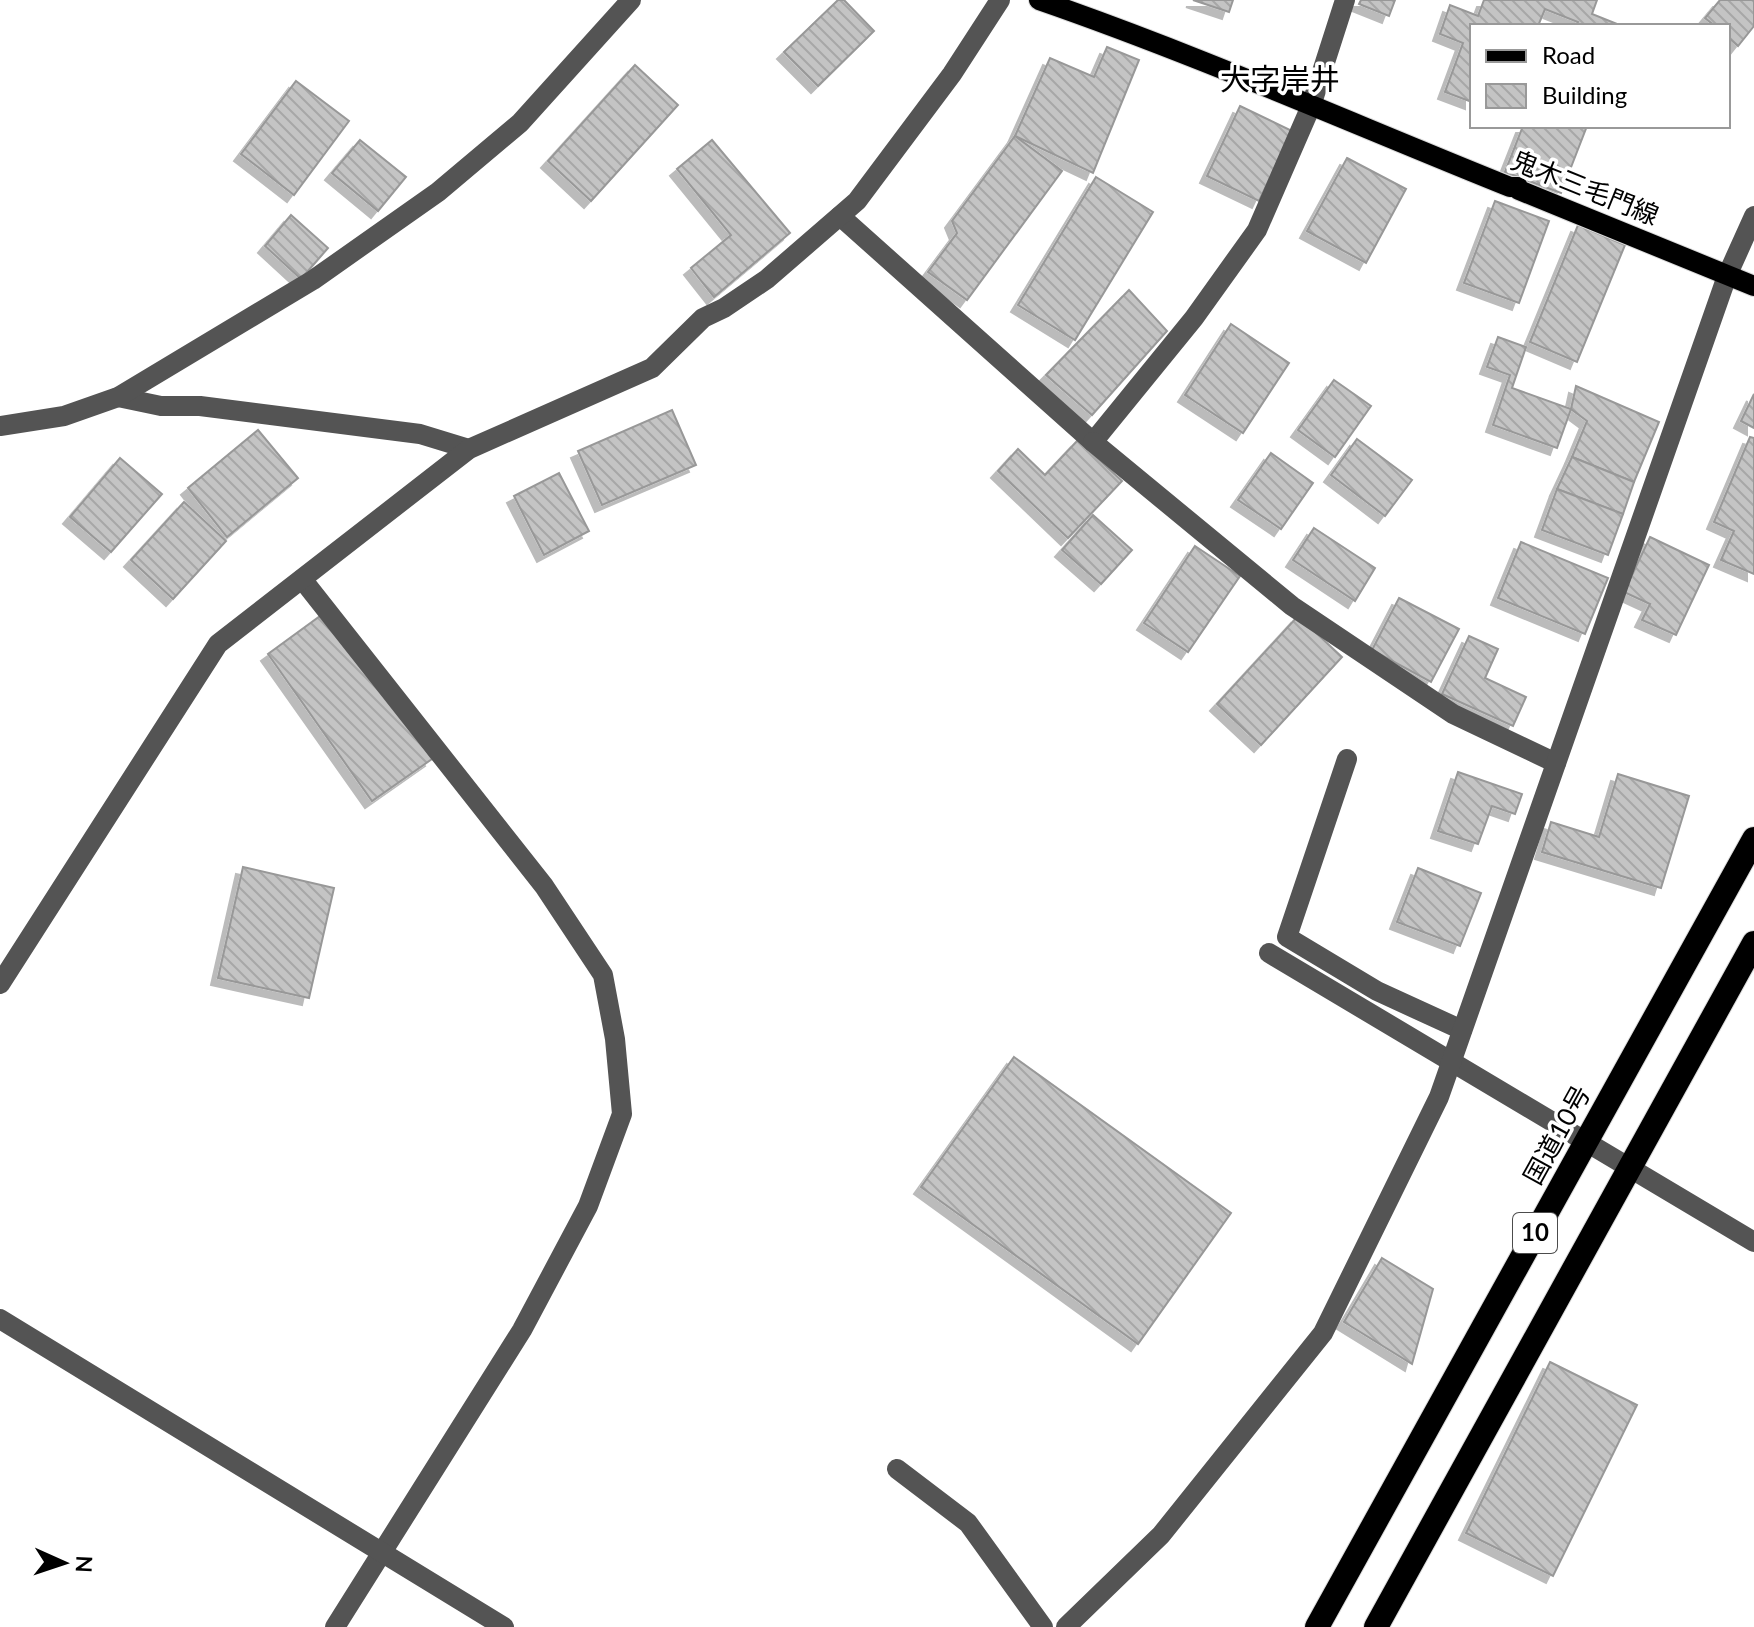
<svg xmlns="http://www.w3.org/2000/svg" width="1754" height="1627" font-family="Lato,'Noto Sans JP',sans-serif">
  <style>
    .building { fill: url(#building-back-hatch); stroke: #989898; stroke-width: 2; filter: url(#shadow) }
    .lines { fill: none; stroke-linecap: round; stroke-linejoin: round }
    .major-casing { stroke: #dbdbdb; stroke-width: 22 }
    .highway-casing { stroke: #dbdbdb; stroke-width: 26 }
    .minor { stroke: #545454; stroke-width: 20 }
    .major { stroke: #000; stroke-width: 20 }
    .highway { stroke: #000; stroke-width: 24 }
    .labels { text-anchor: middle; stroke-width: 7; stroke-linejoin: round; paint-order: stroke }
    .shield { fill: #fff; stroke: #4c4c4c; stroke-width: 2 }
    .shield-label { font-size: 24px; font-weight: bold; fill: #000 }
    .street-label { font-size: 26px; fill: #000; stroke: #fff }
    .quarter-label { font-size: 30px; fill: #000; stroke: #fff }
  </style>
  <defs>
    <pattern id="building-back-hatch" width="6" height="6" patternUnits="userSpaceOnUse" patternTransform="scale(2)"><rect width="6" height="6" fill="#c4c4c4"/><path d="M-1 5l2 2M0 0l6 6M5-1l2 2" fill="none" stroke="#a7a7a7"/></pattern>
    <filter id="shadow"><feDropShadow dx="-7" dy="7" stdDeviation="0" flood-color="#0004"/></filter>
  </defs>
  <rect width="100%" height="100%" fill="#fff"/>
  <!-- building -->
  <g class="building">
    <path d="M 838,0 L 844,0 L 874,31 L 818,86 L 784,52 Z"/>
    <path d="M 1193,0 L 1233,0 L 1229,12 Z"/>
    <path d="M 1361,0 L 1395,0 L 1389,16 L 1359,4 Z"/>
    <path d="M 1484,0 L 1597,0 L 1592,14 L 1617,24 L 1576,26 L 1578,22 L 1545,9 L 1538,26 L 1472,26 L 1472,102 L 1445,92 L 1463,43 L 1440,34 L 1450,5 L 1478,16 Z"/>
    <path d="M 1720,0 L 1754,0 L 1754,26 L 1738,46 L 1728,37 L 1728,26 L 1715,26 L 1705,18 Z"/>
    <path d="M 1107,47 L 1139,60 L 1093,173 L 1015,136 L 1050,58 L 1094,77 Z"/>
    <path d="M 635,65 L 678,105 L 591,201 L 548,161 Z"/>
    <path d="M 296,81 L 349,121 L 294,195 L 241,154 Z"/>
    <path d="M 1240,106 L 1292,131 L 1259,201 L 1207,176 Z"/>
    <path d="M 1523,126 L 1587,126 L 1561,193 L 1505,172 Z"/>
    <path d="M 1015,136 L 1062,171 L 967,300 L 928,272 L 957,233 L 952,221 Z"/>
    <path d="M 360,140 L 406,177 L 378,211 L 332,173 Z"/>
    <path d="M 712,140 L 790,233 L 714,297 L 691,268 L 731,235 L 677,169 Z"/>
    <path d="M 1347,158 L 1406,189 L 1366,263 L 1307,231 Z"/>
    <path d="M 1096,177 L 1153,212 L 1075,340 L 1018,305 Z"/>
    <path d="M 1495,201 L 1549,221 L 1519,303 L 1464,283 Z"/>
    <path d="M 291,215 L 328,248 L 301,279 L 265,246 Z"/>
    <path d="M 1578,225 L 1625,245 L 1577,362 L 1530,342 Z"/>
    <path d="M 1129,290 L 1167,331 L 1092,415 L 1046,375 Z"/>
    <path d="M 1231,324 L 1289,363 L 1243,433 L 1185,395 Z"/>
    <path d="M 1498,337 L 1526,347 L 1512,388 L 1571,409 L 1557,448 L 1493,425 L 1510,375 L 1487,367 Z"/>
    <path d="M 1334,380 L 1371,406 L 1335,457 L 1298,430 Z"/>
    <path d="M 1576,386 L 1659,422 L 1634,482 L 1572,457 L 1587,421 L 1571,409 Z"/>
    <path d="M 1754,394 L 1754,428 L 1741,421 Z"/>
    <path d="M 672,410 L 696,465 L 602,505 L 578,451 Z"/>
    <path d="M 258,430 L 298,478 L 227,537 L 188,488 Z"/>
    <path d="M 1750,437 L 1754,438 L 1754,574 L 1721,560 L 1734,531 L 1714,522 Z"/>
    <path d="M 1357,439 L 1412,480 L 1385,516 L 1331,475 Z"/>
    <path d="M 1078,440 L 1122,481 L 1068,538 L 998,471 L 1018,449 L 1045,475 Z"/>
    <path d="M 1271,453 L 1313,483 L 1281,529 L 1238,500 Z"/>
    <path d="M 1572,457 L 1634,482 L 1623,514 L 1557,489 Z"/>
    <path d="M 120,458 L 162,494 L 111,552 L 70,517 Z"/>
    <path d="M 559,473 L 589,531 L 544,555 L 514,496 Z"/>
    <path d="M 1557,489 L 1623,514 L 1608,555 L 1542,530 Z"/>
    <path d="M 184,502 L 226,541 L 173,599 L 131,560 Z"/>
    <path d="M 1093,515 L 1132,550 L 1101,584 L 1062,550 Z"/>
    <path d="M 1314,528 L 1375,568 L 1355,601 L 1293,560 Z"/>
    <path d="M 1650,537 L 1709,565 L 1676,635 L 1642,620 L 1650,604 L 1624,592 Z"/>
    <path d="M 1521,542 L 1608,578 L 1585,634 L 1498,598 Z"/>
    <path d="M 1195,546 L 1240,576 L 1188,652 L 1144,623 Z"/>
    <path d="M 1399,598 L 1459,629 L 1431,682 L 1372,650 Z"/>
    <path d="M 327,611 L 432,759 L 372,801 L 268,654 Z"/>
    <path d="M 1298,616 L 1342,657 L 1261,745 L 1217,704 Z"/>
    <path d="M 1469,636 L 1498,649 L 1485,678 L 1526,697 L 1513,726 L 1442,694 Z"/>
    <path d="M 1458,772 L 1522,794 L 1515,814 L 1492,806 L 1478,844 L 1438,831 Z"/>
    <path d="M 1618,774 L 1689,796 L 1661,888 L 1542,852 L 1551,822 L 1599,837 Z"/>
    <path d="M 243,867 L 334,888 L 309,998 L 218,978 Z"/>
    <path d="M 1418,868 L 1481,893 L 1460,946 L 1397,922 Z"/>
    <path d="M 1014,1057 L 1231,1213 L 1138,1344 L 921,1187 Z"/>
    <path d="M 1382,1258 L 1433,1289 L 1412,1364 L 1344,1322 Z"/>
    <path d="M 1550,1362 L 1637,1405 L 1553,1576 L 1466,1533 Z"/>
  </g>
  <g class="lines">
    <!-- major casing -->
    <g class="major-casing">
      <path id="major" d="M 1039,0 C 1198,55 1353,124 1510,187 L 1518,187 L 1519,190 L 1754,286"/>
    </g>
    <!-- highway casing -->
    <g class="highway-casing">
      <g id="highway">
        <path d="M 1317,1627 L 1754,839"/>
        <path d="M 1376,1627 L 1754,943"/>
      </g>
    </g>
    <!-- minor -->
    <g class="minor">
      <path d="M 840,216 L 1093,442 L 1194,318 L 1257,230 L 1311,106 L 1345,0"/>
      <path d="M 118,397 L 161,406 L 200,406 L 420,434 L 469,449"/>
      <path d="M 0,426 L 64,416 L 118,397 L 313,280 L 438,192 L 520,123 L 631,0"/>
      <path d="M 1093,442 L 1292,606 L 1453,714 L 1556,763"/>
      <path d="M 302,579 L 544,886 L 603,975 L 615,1039 L 622,1114 L 588,1206 L 522,1330 L 335,1627"/>
      <path d="M 1347,759 L 1287,937 L 1377,991 L 1462,1030"/>
      <path d="M 1269,953 L 1754,1242"/>
      <path d="M 0,984 L 218,644 L 469,449 L 652,368 L 703,318 L 724,308 L 767,279 L 857,201 L 952,74 L 1000,0"/>
      <path d="M 0,1319 L 504,1627"/>
      <path d="M 897,1469 L 968,1523 L 1043,1627"/>
      <path d="M 1066,1627 L 1161,1535 L 1323,1333 L 1439,1097 L 1727,276 L 1754,216"/>
    </g>
    <!-- major -->
    <use href="#major" class="major"/>
    <!-- highway -->
    <use href="#highway" class="highway"/>
  </g>
  <g class="labels">
    <!-- shield labels -->
    <rect class="shield" x="1513" y="1213" width="44" height="40" rx="6"/>
    <g class="shield-label">
      <text x="1535" y="1241">10</text>
    </g>
    <!-- street labels -->
    <g class="street-label">
      <text transform="translate(1585 188) rotate(22)" y="9">鬼木三毛門線</text>
      <text transform="translate(1557 1135) rotate(-61)" y="9">国道10号</text>
    </g>
    <!-- quarter labels -->
    <g class="quarter-label">
      <text x="1280" y="90">大字岸井</text>
    </g>
  </g>
  <!-- legend -->
  <rect x="1470" y="24" width="260" height="104" fill="#ffffff" stroke="#999999" stroke-width="2"/>
  <rect x="1486" y="50" width="40" height="12" fill="#000000" stroke="#999999" stroke-width="2"/>
  <text x="1542" y="64" font-size="24" fill="#000000">Road</text>
  <rect x="1486" y="84" width="40" height="24" fill="url(#building-back-hatch)" stroke="#999999" stroke-width="2"/>
  <text x="1542" y="104" font-size="24" fill="#000000">Building</text>
  <!-- north arrow -->
  <g transform="translate(64 1563) rotate(93)" stroke="#ffffff" stroke-width="6" paint-order="stroke">
  <path d="M0-6L14 30L0 20L-14 30Z" fill="#000000"/>
  <text y="-12" font-size="22" font-weight="bold" text-anchor="middle" fill="#000000">N</text>
  </g>
</svg>
